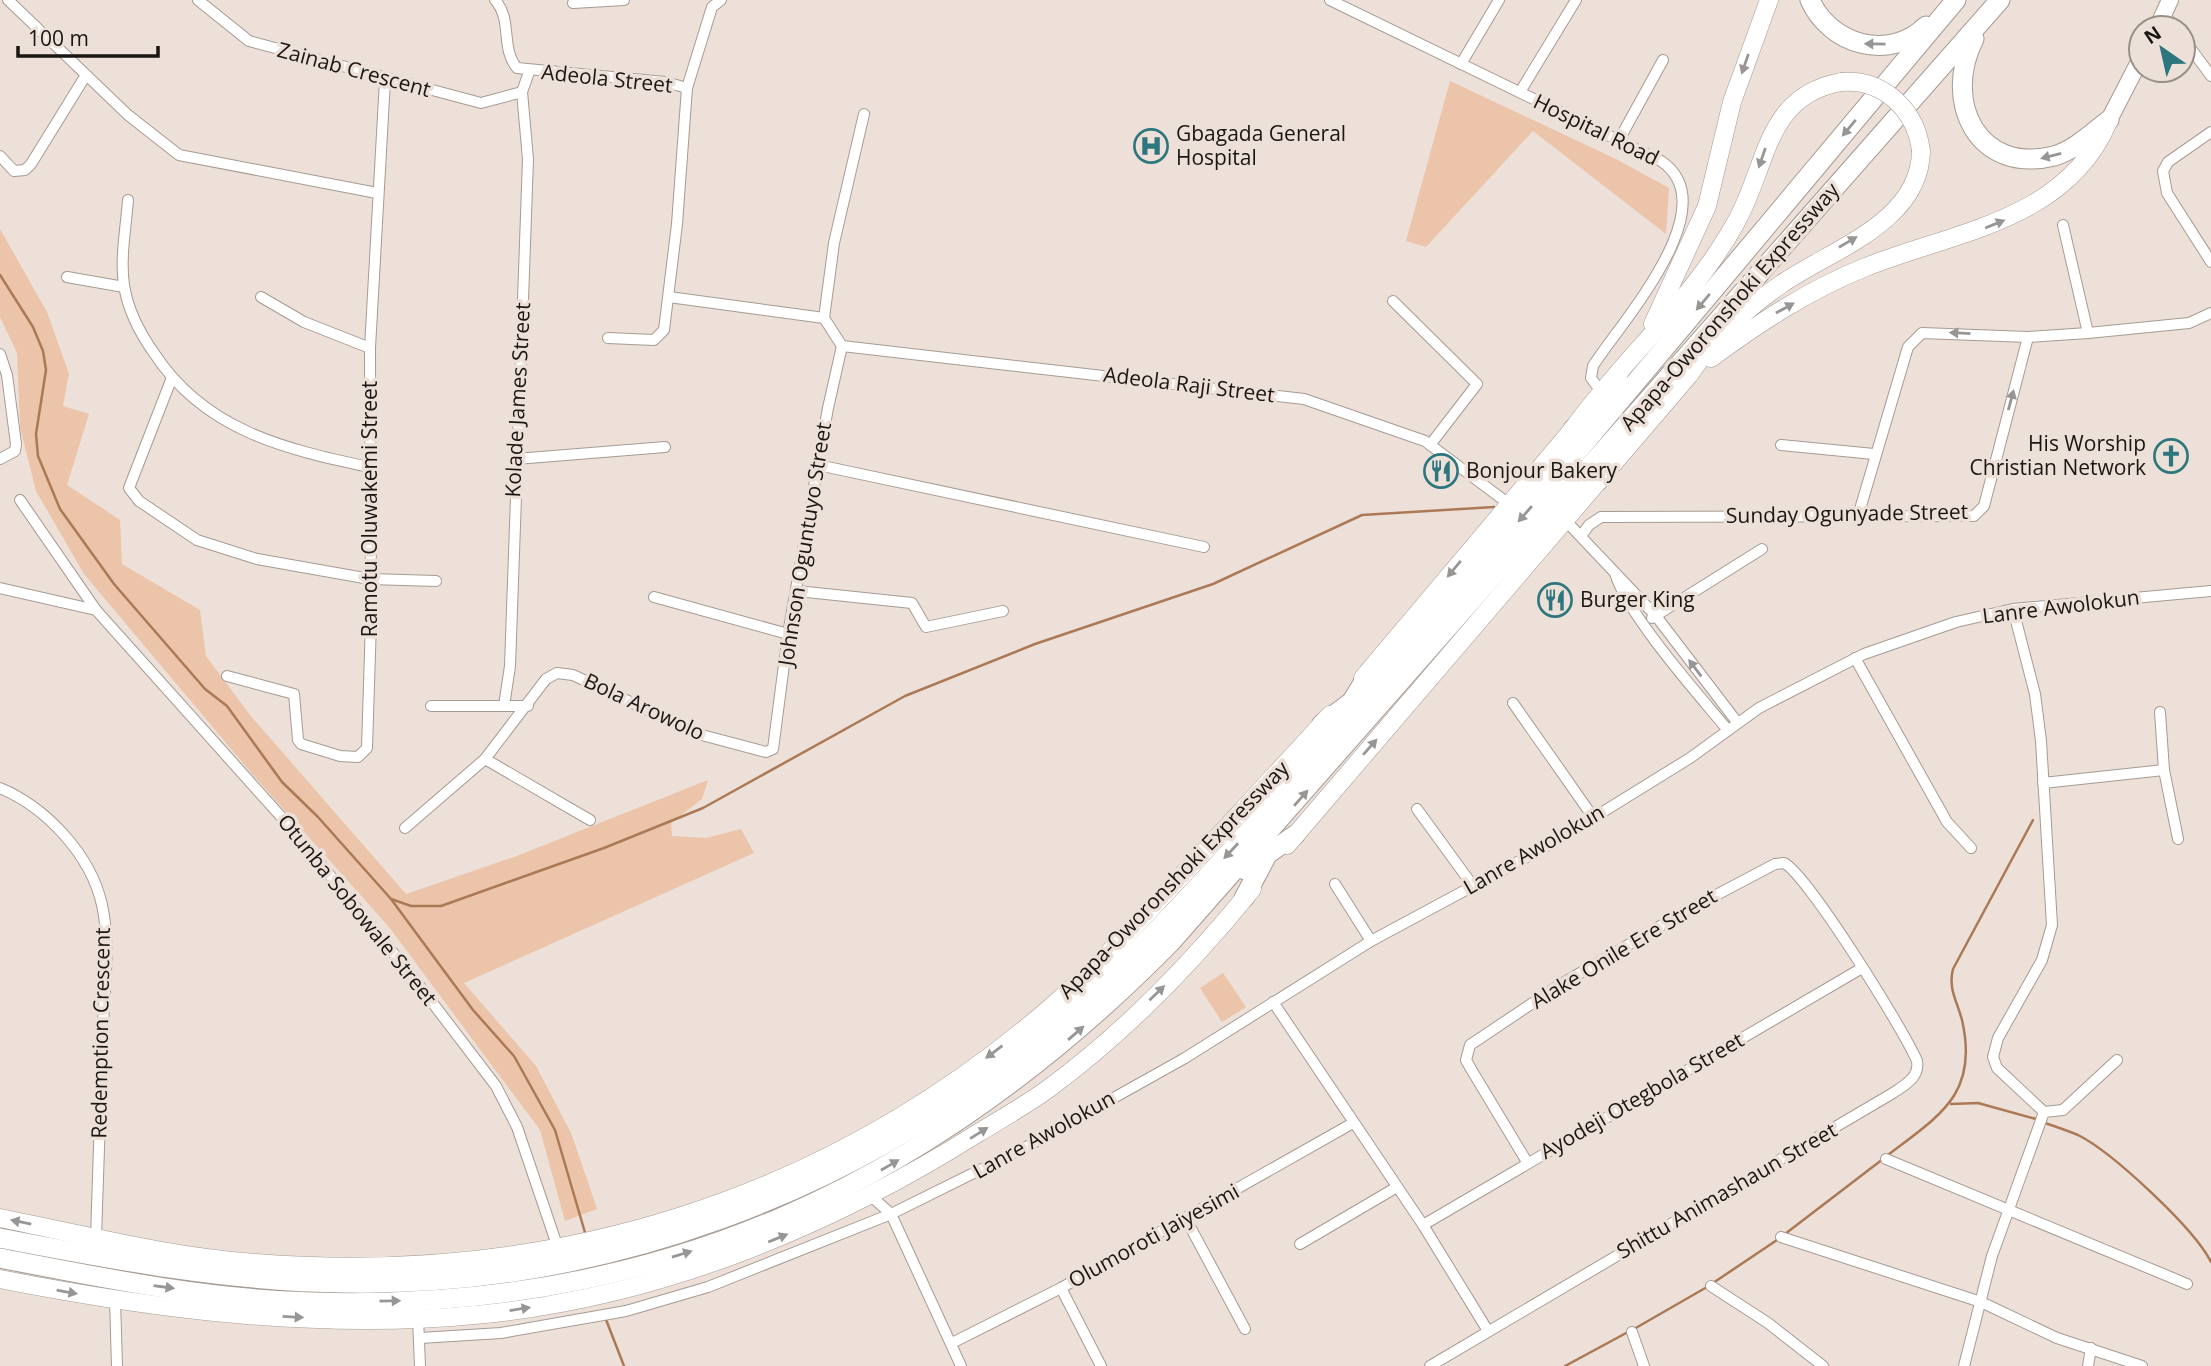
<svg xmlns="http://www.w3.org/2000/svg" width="2211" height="1366" font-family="'Open Sans',sans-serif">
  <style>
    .green { fill: #ebc4aa }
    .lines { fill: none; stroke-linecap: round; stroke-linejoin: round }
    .stream { stroke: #ac7956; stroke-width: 2.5 }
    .minor-casing { stroke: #a69b93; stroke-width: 12 }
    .secondary-casing { stroke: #a69b93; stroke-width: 18 }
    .primary-casing { stroke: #a69b93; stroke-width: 19 }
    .motorway-casing { stroke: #a69b93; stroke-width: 21 }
    .minor { stroke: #fff; stroke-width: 10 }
    .secondary { stroke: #fff; stroke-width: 16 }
    .primary { stroke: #fff; stroke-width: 18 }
    .motorway { stroke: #fff; stroke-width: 19 }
    .primary-bridge-casing { stroke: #a69b93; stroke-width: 19; stroke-linecap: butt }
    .primary-bridge { stroke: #fff; stroke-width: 18 }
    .oneway { fill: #989695 }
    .labels { text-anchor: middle; stroke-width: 7; stroke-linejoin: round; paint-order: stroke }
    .street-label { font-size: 21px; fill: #1a1613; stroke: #ece0d8 }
    .poi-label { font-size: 21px; fill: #1a1613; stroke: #ece0d8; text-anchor: start }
  </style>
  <rect width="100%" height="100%" fill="#ece0d8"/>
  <!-- green -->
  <g class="green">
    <path d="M 1450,81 L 1616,159 L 1669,188 L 1666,234 L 1533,131 L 1426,247 L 1406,241 Z"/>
    <path d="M 0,229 L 47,312 L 69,374 L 63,406 L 89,414 L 67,485 L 120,520 L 122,564 L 200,610 L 206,656 L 250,715 L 406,894 L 514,857 L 708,780 L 702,799 L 671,823 L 672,836 L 706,838 L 741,829 L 754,853 L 464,983 L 536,1066 L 571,1133 L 597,1209 L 565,1221 L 540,1130 L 389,927 L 253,775 L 84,574 L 36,491 L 20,427 L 17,353 L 0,317 Z"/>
    <path d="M 1223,973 L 1246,1007 L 1222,1022 L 1200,988 Z"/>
  </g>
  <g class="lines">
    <!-- stream -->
    <g class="stream">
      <path d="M 0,275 L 33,327 L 43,351 L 46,370 L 36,434 L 38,456 L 60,509 L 114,584 L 205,689 L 227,706 L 282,782 L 318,817 L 391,899 L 473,1010 L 514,1056 L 555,1130 L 586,1236"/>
      <path d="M 391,899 L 411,906 L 441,906 L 604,848 L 703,808 L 905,696 L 1035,644 L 1213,584 L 1362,515 L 1494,507"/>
      <path d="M 1951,1104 L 1978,1103 L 2036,1119"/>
      <path d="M 2042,1122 C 2054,1126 2066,1130 2078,1135 C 2112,1152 2194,1228 2211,1262"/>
      <path d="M 1888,1155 C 1940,1115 1979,1094 1962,1020 C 1957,1001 1948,989 1953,969 L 2033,820"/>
      <path d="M 1785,1234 L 1883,1159"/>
      <path d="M 1713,1283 L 1780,1238"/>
      <path d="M 605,1317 L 624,1366"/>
      <path d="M 1634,1329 L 1707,1287"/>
      <path d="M 1565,1366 L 1628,1332"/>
    </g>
    <!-- minor casing -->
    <g class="minor-casing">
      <g id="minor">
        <path d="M 8,0 L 128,115 L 179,155 L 377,193"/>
        <path d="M 198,0 L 249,41 L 481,103 L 522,92"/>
        <path d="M 495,0 C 513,20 500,48 517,68 L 665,82 L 687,88"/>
        <path d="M 1330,0 L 1661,161 C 1728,206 1621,322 1593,366 L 1591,378 L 1600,390"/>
        <path d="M 573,3 L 624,0"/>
        <path d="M 2164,14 L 2175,28"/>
        <path d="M 2183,38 L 2211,76"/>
        <path d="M 1461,64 L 1499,0"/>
        <path d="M 1520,92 L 1576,0"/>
        <path d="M 2211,132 L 2168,162 L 2163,171 L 2167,193 L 2211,262"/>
        <path d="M 1619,140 L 1663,60"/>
        <path d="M 0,156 L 14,171 L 25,170 L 31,164 L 86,75"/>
        <path d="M 128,200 C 126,227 120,258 124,285 C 128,311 139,332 154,353 C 204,430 284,449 369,467"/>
        <path d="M 2063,225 L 2088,333"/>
        <path d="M 67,277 L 124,287"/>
        <path d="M 261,297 L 304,322 L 370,348"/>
        <path d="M 669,297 L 824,318"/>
        <path d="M 1393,301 L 1477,384 L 1430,445"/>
        <path d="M 608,338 L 654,340 L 664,330 L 677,224 L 687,88 L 712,7 L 721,0"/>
        <path d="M 842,346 L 1304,399 L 1425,441 L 1509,504"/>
        <path d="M 842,346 L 824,318 L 834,243 L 864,114"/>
        <path d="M 0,354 L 7,375 L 16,444 L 15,451 L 0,459"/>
        <path d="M 171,380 L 129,488 L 139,501 L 197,540 L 257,559 L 370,579 L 436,581"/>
        <path d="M 1781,445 L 1874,454"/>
        <path d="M 516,459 L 665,447"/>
        <path d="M 818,465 L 1204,547"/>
        <path d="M 20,500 L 96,610"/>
        <path d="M 1858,516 L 1908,347 L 1922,333 L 2028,337 L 2088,333 L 2189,323 L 2211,313"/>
        <path d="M 1565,520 L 1656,616 L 1737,722"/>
        <path d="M 1581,536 L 1589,525 L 1601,517 L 1974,516 L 1984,506 L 2028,337"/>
        <path d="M 1615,573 C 1626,613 1698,694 1727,729"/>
        <path d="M 0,588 L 96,610 L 293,830 L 412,976 L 496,1086 L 517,1127 L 558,1248"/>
        <path d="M 797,591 L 912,603 L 926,627 L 1003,611"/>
        <path d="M 654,597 L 788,634"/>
        <path d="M 1652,618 L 1762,549"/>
        <path d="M 1855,658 L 1947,822 L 1971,848"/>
        <path d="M 227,676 L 294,694 L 298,740 L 301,744 L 340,756 L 358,757 L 367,748 L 371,621 L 370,348 L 385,80"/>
        <path d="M 1513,703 L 1593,817"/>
        <path d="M 431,706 L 504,706"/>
        <path d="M 528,706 L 504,706 L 510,666 L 528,159 L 522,92 L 529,72"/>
        <path d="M 2160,712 L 2164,770 L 2178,839"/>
        <path d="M 485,759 L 590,820"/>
        <path d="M 2043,783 L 2164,770"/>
        <path d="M 0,788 C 46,807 91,855 102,905 C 111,945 104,989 103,1028 C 100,1098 98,1168 96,1237"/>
        <path d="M 1417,809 L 1473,886"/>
        <path d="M 405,828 L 485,759 L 546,679 L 557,673 L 573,675 L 698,734 L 766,752 L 773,749 L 788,634 L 828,408 L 842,346"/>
        <path d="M 1335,884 L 1371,941"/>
        <path d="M 1273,1002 L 1423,1225 L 1488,1331"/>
        <path d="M 2044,1112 L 2063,1110 L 2117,1060"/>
        <path d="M 1886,1159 L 2187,1284"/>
        <path d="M 871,1196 L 891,1214 L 961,1366"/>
        <path d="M 1186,1219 L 1245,1329"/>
        <path d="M 1423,1225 L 1862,968"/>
        <path d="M 1781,1237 L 1981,1302 L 2057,1338 L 2142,1366"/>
        <path d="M 1300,1244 L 1397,1187"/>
        <path d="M 1711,1286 L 1768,1323 L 1823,1366"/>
        <path d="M 1061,1288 L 1101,1366"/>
        <path d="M 115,1299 L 117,1366"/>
        <path d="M 418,1318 L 420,1366"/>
        <path d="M 1632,1332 L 1644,1366"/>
        <path d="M 420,1338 L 501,1333 L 626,1311 L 708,1287 L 891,1214 L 1026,1147 L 1185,1058 L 1371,941 L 1551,844 L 1690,758 L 1759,708 L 1864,654 L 1956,622 L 2013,609 L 2211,591"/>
        <path d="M 952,1343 L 1061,1288 L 1353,1123"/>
        <path d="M 1430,1366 L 1893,1093 C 1905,1085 1920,1077 1917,1061 C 1904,1030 1807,874 1784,863 L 1775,864 L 1686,911 L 1558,986 L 1470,1045 L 1466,1060 L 1471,1069 L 1527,1162"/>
        <path d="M 1964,1366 L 1992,1256 L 2044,1112 L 1997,1068 L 1993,1057 L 1998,1038 L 2042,960 L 2052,925 L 2041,741 L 2035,694 L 2013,609"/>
        <path d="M 2088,1366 L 2091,1348"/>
      </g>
    </g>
    <!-- secondary casing -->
    <g class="secondary-casing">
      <g id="secondary">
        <path d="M 2157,28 L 2170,0"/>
        <path d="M 2109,120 L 2141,58"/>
      </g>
    </g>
    <!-- primary casing -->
    <g class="primary-casing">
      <g id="primary">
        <path d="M 1653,324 L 1707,206 L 1732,102 L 1769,0"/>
        <path d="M 1711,358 C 1759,323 1810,289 1866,267 C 1953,232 2066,221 2108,122"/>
        <path d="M 1363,678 L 1573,429 C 1624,358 1692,301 1735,224 C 1768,167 1764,96 1841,82"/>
        <path d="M 1287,845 L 1689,375 C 1713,340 1744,310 1780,285 C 1830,250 1920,223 1921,151"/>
        <path d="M 0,1218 C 85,1235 170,1257 256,1263 C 551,1286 825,1202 1050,1008 C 1100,965 1145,915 1190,867 C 1237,816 1284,766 1330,715"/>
        <path d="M 0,1279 C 158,1310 323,1331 485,1314 C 661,1296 829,1227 978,1133 C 1001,1119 1026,1105 1048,1089 C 1124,1033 1193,962 1252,889"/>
      </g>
    </g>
    <!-- motorway casing -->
    <g class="motorway-casing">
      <g id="motorway">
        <path d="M 1810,0 C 1830,45 1889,62 1926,26"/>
        <path d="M 1974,39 C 1942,102 1978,175 2054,156 C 2075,150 2092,133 2109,120"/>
        <path d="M 1603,413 L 1618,375"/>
        <path d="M 1573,429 L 1609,404"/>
        <path d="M 1599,480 L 1619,448"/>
        <path d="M 1348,708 L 1371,670"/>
        <path d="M 1322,724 L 1357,698"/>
        <path d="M 1245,870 L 1295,835"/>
        <path d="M 1244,898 L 1265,859"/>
        <path d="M 0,1238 C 114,1260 230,1282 346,1283 C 602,1287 852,1194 1049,1031 C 1116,975 1176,911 1235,846 C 1300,776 1363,704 1425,631 C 1604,422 1779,211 1956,0"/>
        <path d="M 0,1258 C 103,1278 206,1299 311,1302 C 657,1313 931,1186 1171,942 L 2000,0"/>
      </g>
    </g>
    <!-- minor -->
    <use href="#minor" class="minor"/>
    <!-- secondary -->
    <use href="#secondary" class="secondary"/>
    <!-- primary -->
    <use href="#primary" class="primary"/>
    <!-- motorway -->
    <use href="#motorway" class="motorway"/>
    <!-- primary-bridge casing -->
    <g class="primary-bridge-casing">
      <path id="primary-bridge" d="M 1841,82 C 1883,78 1916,110 1921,151"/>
    </g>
    <!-- primary-bridge -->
    <use href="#primary-bridge" class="primary-bridge"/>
  </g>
  <!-- one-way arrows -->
  <defs><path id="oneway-solid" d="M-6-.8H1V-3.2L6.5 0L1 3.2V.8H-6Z" transform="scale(1.75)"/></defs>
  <g class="oneway">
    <use href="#oneway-solid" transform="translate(1875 44) rotate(-179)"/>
    <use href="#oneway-solid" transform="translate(1745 64) rotate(109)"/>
    <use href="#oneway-solid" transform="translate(1849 128) rotate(130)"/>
    <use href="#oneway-solid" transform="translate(2051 156) rotate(166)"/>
    <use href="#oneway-solid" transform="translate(1762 158) rotate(109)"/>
    <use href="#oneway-solid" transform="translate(1995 224) rotate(-22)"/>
    <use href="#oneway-solid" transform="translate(1848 242) rotate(-30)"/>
    <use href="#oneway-solid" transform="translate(1703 302) rotate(130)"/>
    <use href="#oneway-solid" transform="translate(1785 308) rotate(-29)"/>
    <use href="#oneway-solid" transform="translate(1960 333) rotate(-177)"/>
    <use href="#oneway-solid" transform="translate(2011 400) rotate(-75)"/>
    <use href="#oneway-solid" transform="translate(1525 514) rotate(131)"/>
    <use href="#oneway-solid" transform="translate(1454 569) rotate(130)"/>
    <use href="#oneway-solid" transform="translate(1695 668) rotate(-127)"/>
    <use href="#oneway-solid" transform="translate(1370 747) rotate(-49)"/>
    <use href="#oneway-solid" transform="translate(1301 798) rotate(-49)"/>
    <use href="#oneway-solid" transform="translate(1231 851) rotate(133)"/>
    <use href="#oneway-solid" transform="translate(1157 993) rotate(-44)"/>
    <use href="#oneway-solid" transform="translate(1076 1033) rotate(-41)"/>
    <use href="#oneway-solid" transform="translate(994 1052) rotate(143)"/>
    <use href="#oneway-solid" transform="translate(979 1133) rotate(-32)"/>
    <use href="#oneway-solid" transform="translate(890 1165) rotate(-30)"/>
    <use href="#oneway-solid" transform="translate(21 1222) rotate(-169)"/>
    <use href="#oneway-solid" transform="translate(778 1238) rotate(-22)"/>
    <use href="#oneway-solid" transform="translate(682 1254) rotate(-17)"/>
    <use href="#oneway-solid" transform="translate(164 1287) rotate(8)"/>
    <use href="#oneway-solid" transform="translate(67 1292) rotate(10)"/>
    <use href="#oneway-solid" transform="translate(390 1301) rotate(-1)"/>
    <use href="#oneway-solid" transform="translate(520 1309) rotate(-9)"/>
    <use href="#oneway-solid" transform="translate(293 1317) rotate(3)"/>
  </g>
  <!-- icons -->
  <defs>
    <g id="hospital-ring" transform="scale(1.75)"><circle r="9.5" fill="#ece0d8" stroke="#2d767e" stroke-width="1.5"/><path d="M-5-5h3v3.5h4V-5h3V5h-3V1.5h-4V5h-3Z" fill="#2d767e"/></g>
    <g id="church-ring" transform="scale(1.75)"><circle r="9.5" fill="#ece0d8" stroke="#2d767e" stroke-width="1.5"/><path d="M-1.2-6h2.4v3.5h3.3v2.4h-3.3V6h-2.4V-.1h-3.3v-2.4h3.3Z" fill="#2d767e"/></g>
    <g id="restaurant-ring" transform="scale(1.75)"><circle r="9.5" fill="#ece0d8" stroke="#2d767e" stroke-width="1.5"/><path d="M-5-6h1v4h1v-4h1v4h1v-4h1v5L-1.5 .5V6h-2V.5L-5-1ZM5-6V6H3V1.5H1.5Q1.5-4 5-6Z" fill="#2d767e"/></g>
  </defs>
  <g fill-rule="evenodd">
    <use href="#hospital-ring" x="1151" y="146"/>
    <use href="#church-ring" x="2171" y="456"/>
    <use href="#restaurant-ring" x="1441" y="471"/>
    <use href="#restaurant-ring" x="1555" y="600"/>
  </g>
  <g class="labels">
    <!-- street labels -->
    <g class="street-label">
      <text transform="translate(354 70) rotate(15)" y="7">Zainab Crescent</text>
      <text transform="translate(607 79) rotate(6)" y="7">Adeola Street</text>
      <text transform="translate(1596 130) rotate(26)" y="7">Hospital Road</text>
      <text transform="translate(1730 307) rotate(-49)" y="7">Apapa-Oworonshoki Expressway</text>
      <text transform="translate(1189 385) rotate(7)" y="7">Adeola Raji Street</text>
      <text transform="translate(518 400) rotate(-87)" y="7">Kolade James Street</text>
      <text transform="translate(370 509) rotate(-90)" y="7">Ramotu Oluwakemi Street</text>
      <text transform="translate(1847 514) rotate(-1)" y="7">Sunday Ogunyade Street</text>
      <text transform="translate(805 544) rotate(-81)" y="7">Johnson Oguntuyo Street</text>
      <text transform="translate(2061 607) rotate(-7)" y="7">Lanre Awolokun</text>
      <text transform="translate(644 707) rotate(25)" y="7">Bola Arowolo</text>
      <text transform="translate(1534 850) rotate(-30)" y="7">Lanre Awolokun</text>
      <text transform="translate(1174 880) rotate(-46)" y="7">Apapa-Oworonshoki Expressway</text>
      <text transform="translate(357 910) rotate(51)" y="7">Otunba Sobowale Street</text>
      <text transform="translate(1624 949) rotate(-31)" y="7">Alake Onile Ere Street</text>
      <text transform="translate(101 1033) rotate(-89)" y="7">Redemption Crescent</text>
      <text transform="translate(1642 1096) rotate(-30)" y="7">Ayodeji Otegbola Street</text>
      <text transform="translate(1044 1135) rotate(-29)" y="7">Lanre Awolokun</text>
      <text transform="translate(1727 1191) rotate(-30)" y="7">Shittu Animashaun Street</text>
      <text transform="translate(1154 1236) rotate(-29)" y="7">Olumoroti Jaiyesimi</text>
    </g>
    <!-- poi labels -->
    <g class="poi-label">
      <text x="1176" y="141">Gbagada General<tspan x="1176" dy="24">Hospital</tspan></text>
      <text x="2146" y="451" text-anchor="end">His Worship<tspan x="2146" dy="24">Christian Network</tspan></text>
      <text x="1466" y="478">Bonjour Bakery</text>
      <text x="1580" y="607">Burger King</text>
    </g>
  </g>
  <!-- north arrow -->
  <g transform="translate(2162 49) rotate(326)"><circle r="33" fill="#ece0d8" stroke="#988f89" stroke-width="2"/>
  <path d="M0-5L12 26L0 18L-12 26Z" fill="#2d767e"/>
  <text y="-10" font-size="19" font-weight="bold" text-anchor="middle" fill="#1a1613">N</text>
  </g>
  <!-- scale -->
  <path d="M18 46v10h140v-10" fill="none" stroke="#1a1613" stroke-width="3.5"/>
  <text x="28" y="46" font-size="21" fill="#1a1613" stroke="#ece0d8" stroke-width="5" paint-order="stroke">100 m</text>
</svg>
